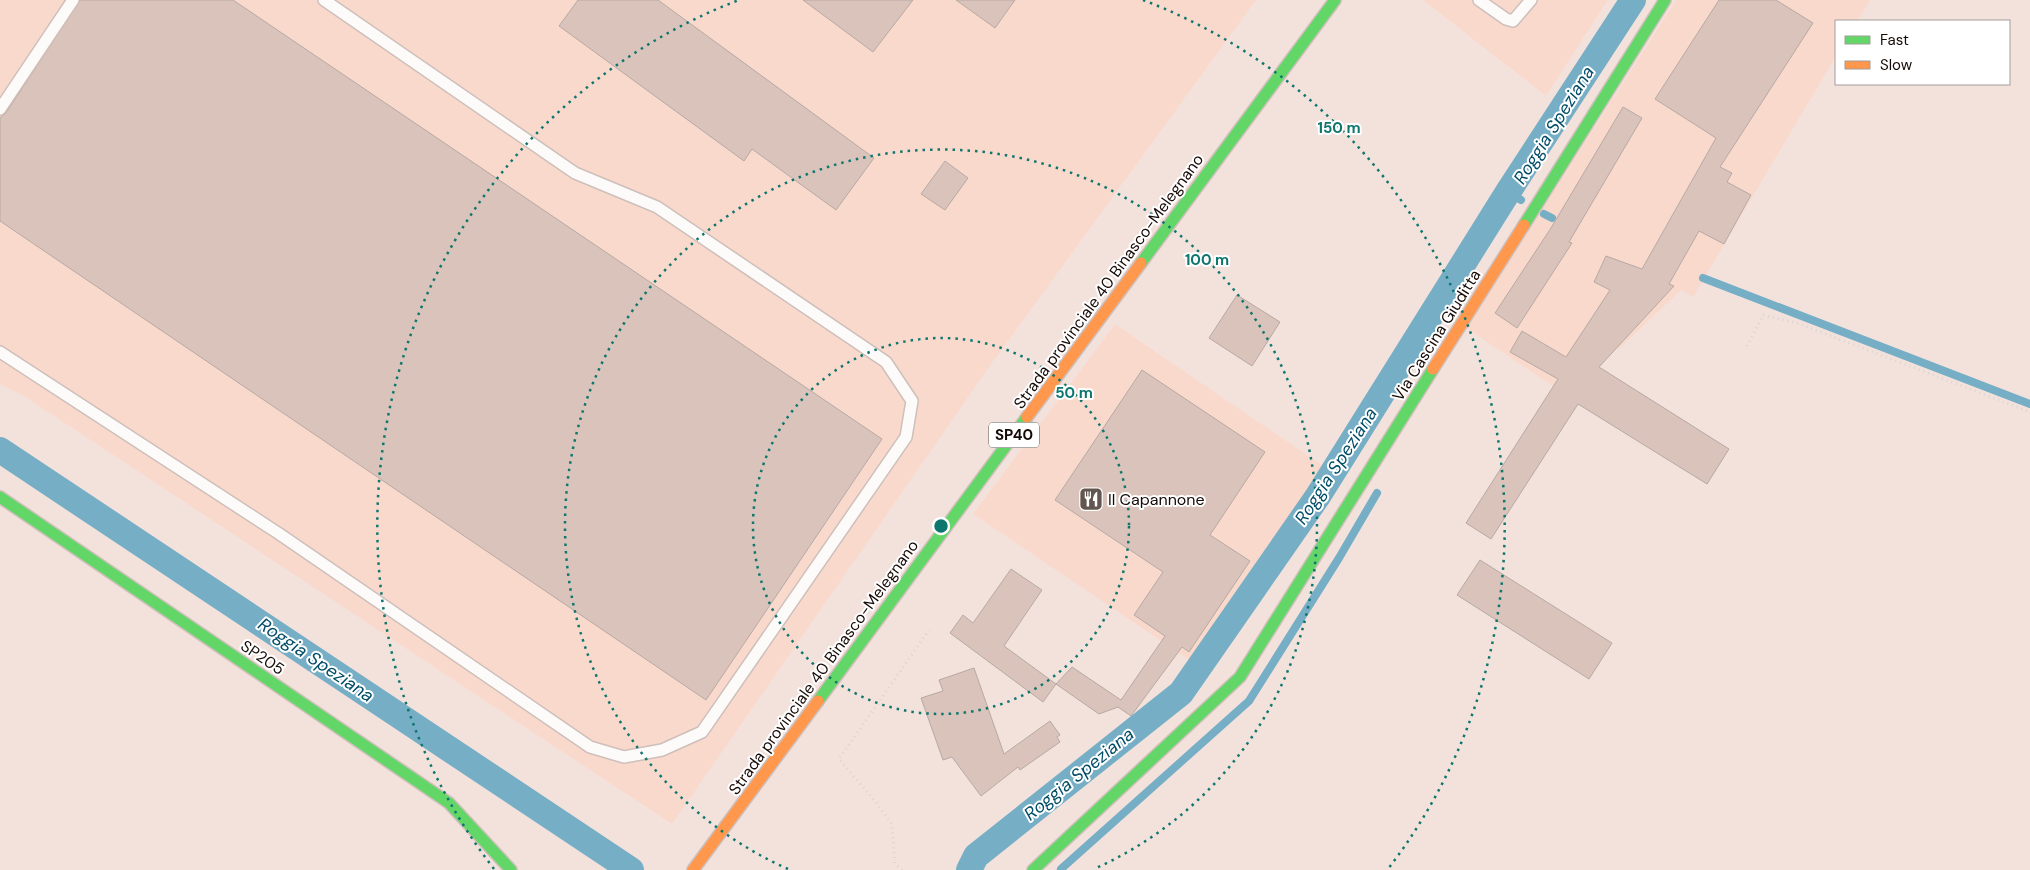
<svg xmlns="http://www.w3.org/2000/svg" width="2030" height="870" font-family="'DM Sans',sans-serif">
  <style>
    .built { fill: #fad9cd }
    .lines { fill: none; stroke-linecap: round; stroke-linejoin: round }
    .stream { stroke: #76aec6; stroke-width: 8 }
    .canal { stroke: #76aec6; stroke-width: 26 }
    .building { fill: #d9c3ba; stroke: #b7a9a4 }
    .lane-casing { stroke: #cebfba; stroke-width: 14 }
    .fast-casing { stroke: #cebfba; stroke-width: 14 }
    .slow-casing { stroke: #cebfba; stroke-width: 14 }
    .path { stroke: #dad4d3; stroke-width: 3; stroke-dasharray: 1 4; stroke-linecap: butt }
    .lane { stroke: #fdfbfa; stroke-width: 11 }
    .fast { stroke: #63d668; stroke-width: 11 }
    .slow { stroke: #ff974d; stroke-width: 11 }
    .ring { fill: none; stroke: #0f766e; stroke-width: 2.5; stroke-dasharray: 2.5 5 }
    .labels { text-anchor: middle; stroke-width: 4; stroke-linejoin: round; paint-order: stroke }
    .shield { fill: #fff; stroke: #5c5451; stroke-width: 1 }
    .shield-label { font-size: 15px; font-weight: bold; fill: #160a06 }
    .street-label { font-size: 16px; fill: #160a06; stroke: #fff }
    .poi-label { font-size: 16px; fill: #160a06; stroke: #fff; text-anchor: start }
    .water-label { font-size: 18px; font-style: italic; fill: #024d67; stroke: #fff }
    .centre { fill: #0f766e; stroke: #fff; stroke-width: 2.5 }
    .ring-label { font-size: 15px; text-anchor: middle; font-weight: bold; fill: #0f766e; stroke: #fff; stroke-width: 4; stroke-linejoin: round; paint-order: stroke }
  </style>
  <rect width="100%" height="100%" fill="#f3e2dc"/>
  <!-- built -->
  <g class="built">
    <path d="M 0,0 L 1256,0 L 989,367 L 672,824 L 24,396 L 0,384 Z"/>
    <path d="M 1423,0 L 1608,0 L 1546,96 Z"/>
    <path d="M 1676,0 L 1870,0 L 1857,21 L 1836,21 L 1836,56 L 1693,297 L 1681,290 L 1619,349 L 1602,342 L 1565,394 L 1466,328 Z"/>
    <path d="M 1115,324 L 1323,466 L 1191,661 L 973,514 Z"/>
  </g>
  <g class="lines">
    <!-- stream -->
    <g class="stream">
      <path d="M 1508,192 L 1521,200"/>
      <path d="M 1544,214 L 1552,218"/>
      <path d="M 1703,278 L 2030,404"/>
      <path d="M 1061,869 L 1249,701 L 1339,558 L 1377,493"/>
    </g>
    <!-- canal -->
    <g class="canal">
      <path d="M 0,450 L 631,870"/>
      <path d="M 969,870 L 976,856 L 1181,693 L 1318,496 L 1508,192 L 1633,0"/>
    </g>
  </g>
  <!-- building -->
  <g class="building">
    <path d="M 80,0 L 233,0 L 882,439 L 706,700 L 0,221 L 0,118 L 6,113 Z"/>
    <path d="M 578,0 L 658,0 L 874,158 L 836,210 L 752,149 L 744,161 L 559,26 Z"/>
    <path d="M 803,0 L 913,0 L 873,52 Z"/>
    <path d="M 956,0 L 1015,0 L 995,28 Z"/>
    <path d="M 1719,0 L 1776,0 L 1813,23 L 1720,167 L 1732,173 L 1727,182 L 1751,195 L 1724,244 L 1699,231 L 1669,284 L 1674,286 L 1599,367 L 1729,449 L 1707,484 L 1578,404 L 1491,539 L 1466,523 L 1558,379 L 1510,352 L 1522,331 L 1566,357 L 1610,290 L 1594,282 L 1606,256 L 1642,269 L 1716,138 L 1655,99 Z"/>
    <path d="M 1623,107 L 1642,118 L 1569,242 L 1572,243 L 1517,328 L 1495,313 L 1551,228 Z"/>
    <path d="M 945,161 L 968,178 L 945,210 L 921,194 Z"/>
    <path d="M 1237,295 L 1280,322 L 1252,366 L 1209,338 Z"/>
    <path d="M 1142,370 L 1265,452 L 1210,535 L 1250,561 L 1189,652 L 1182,647 L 1131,716 L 1118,707 L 1099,714 L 1056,684 L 1072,667 L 1121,700 L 1165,636 L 1134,615 L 1163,572 L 1055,500 Z"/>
    <path d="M 1480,560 L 1612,643 L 1589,679 L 1457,595 Z"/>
    <path d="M 1011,569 L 1042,590 L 1004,646 L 1056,684 L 1043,702 L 950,633 L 963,615 L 973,623 Z"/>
    <path d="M 974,668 L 1004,754 L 1050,721 L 1060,735 L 1057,737 L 1060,742 L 1020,770 L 1018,767 L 981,796 L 952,757 L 943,760 L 921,698 L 943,691 L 939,680 Z"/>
  </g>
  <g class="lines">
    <!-- lane casing -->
    <g class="lane-casing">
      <g id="lane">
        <path d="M 1479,0 L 1506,19 L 1513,21 L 1531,0"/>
        <path d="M 0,109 L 73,0"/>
        <path d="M 0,352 L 278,533 L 590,747 L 624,757 L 662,750 L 702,732 L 906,437 L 912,401 L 886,362 L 657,207 L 575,173 L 324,0"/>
      </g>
    </g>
    <!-- fast casing -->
    <g class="fast-casing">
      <g id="fast">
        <path d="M 1524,225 L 1665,0"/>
        <path d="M 1141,263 L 1335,0"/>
        <path d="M 0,497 L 449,803 L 511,870"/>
        <path d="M 818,701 L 1027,417"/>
        <path d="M 1033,870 L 1240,677 L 1433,369"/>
      </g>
    </g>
    <!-- slow casing -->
    <g class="slow-casing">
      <g id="slow">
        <path d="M 1433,369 L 1524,225"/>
        <path d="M 1027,417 L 1141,263"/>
        <path d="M 693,870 L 818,701"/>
      </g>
    </g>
    <!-- path -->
    <g class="path">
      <path d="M 1747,346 L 1763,315 L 1797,323 L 2030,412"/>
      <path d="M 902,870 L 895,864 L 892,824 L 875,801 L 839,759 L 929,630"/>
    </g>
    <!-- lane -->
    <use href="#lane" class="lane"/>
    <!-- fast -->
    <use href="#fast" class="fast"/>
    <!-- slow -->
    <use href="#slow" class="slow"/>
  </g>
  <!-- distance rings -->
  <g class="ring">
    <circle cx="941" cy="526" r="188"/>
    <path d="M788 869A376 376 0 1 1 1094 869"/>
    <path d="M494 869A563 563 0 0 1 739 0M1143 0A563 563 0 0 1 1388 869"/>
  </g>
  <!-- icons -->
  <defs>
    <g id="restaurant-square" transform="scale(1.25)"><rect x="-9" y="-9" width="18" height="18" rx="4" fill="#635651" stroke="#fff"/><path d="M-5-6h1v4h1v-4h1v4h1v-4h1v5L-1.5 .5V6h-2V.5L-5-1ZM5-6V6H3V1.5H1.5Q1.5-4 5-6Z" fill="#fff"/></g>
  </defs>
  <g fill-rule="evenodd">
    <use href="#restaurant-square" x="1091" y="499"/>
  </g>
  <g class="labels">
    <!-- shield labels -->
    <rect class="shield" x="989" y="422.5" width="50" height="25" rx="4"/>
    <g class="shield-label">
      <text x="1014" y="440">SP40</text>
    </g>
    <!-- street labels -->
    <g class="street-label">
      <text transform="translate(1108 281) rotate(-54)" y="6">Strada provinciale 40 Binasco-Melegnano</text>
      <text transform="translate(1436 335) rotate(-58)" y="6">Via Cascina Giuditta</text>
      <text transform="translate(263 657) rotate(34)" y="6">SP205</text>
      <text transform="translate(823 667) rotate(-54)" y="6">Strada provinciale 40 Binasco-Melegnano</text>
    </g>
    <!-- poi labels -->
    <g class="poi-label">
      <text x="1108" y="505">Il Capannone</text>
    </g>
    <!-- water labels -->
    <g class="water-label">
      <text transform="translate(1554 125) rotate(-58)" y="6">Roggia Speziana</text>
      <text transform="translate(1336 466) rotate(-57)" y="6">Roggia Speziana</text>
      <text transform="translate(316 660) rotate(34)" y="6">Roggia Speziana</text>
      <text transform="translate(1079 774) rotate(-39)" y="6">Roggia Speziana</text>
    </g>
  </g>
  <circle cx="941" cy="526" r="8" class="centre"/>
  <g class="ring-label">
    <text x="1339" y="133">150 m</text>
    <text x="1207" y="265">100 m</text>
    <text x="1074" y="398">50 m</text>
  </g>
  <!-- legend -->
  <rect x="1835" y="20" width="175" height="65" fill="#ffffff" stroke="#a29d9b"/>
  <rect x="1845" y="36" width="25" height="8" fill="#63d668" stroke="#a29d9b"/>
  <text x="1880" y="45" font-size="15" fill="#160a06">Fast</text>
  <rect x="1845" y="61" width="25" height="8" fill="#ff974d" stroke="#a29d9b"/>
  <text x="1880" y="70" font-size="15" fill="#160a06">Slow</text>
</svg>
